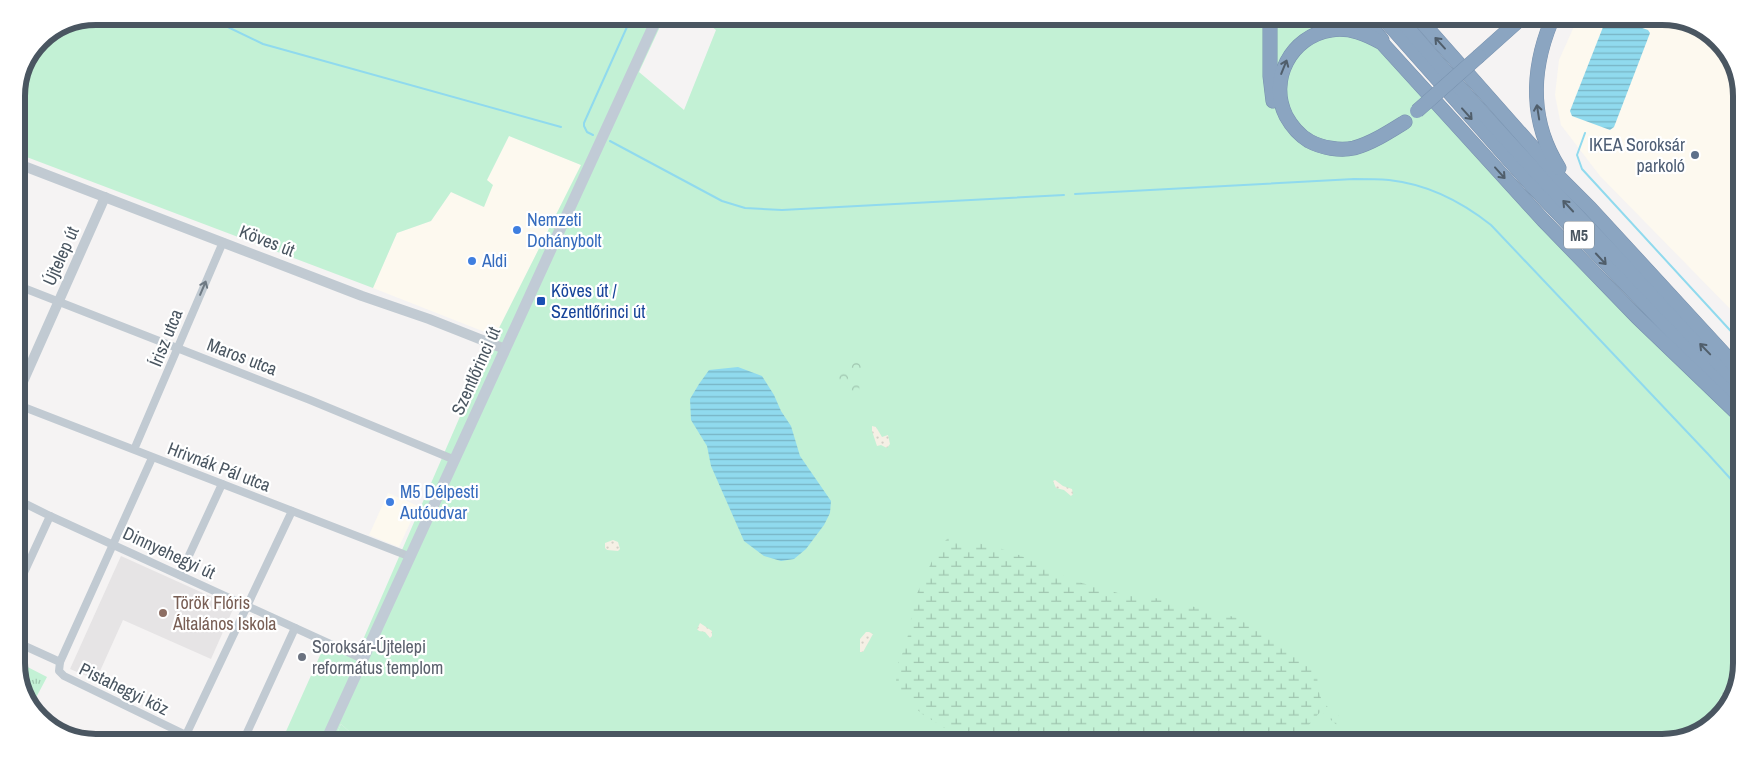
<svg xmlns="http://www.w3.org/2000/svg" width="1758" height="759" font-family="'Archivo Narrow',sans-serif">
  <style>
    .commercial { fill: #fdf9ef }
    .education { fill: #e6e4e5 }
    .grass { fill: #c3f1d5 }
    .forest { fill: url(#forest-crowns) }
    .wetland { fill: url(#wetland-marsh) }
    .sand { fill: url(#sand-dots) }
    .park { fill: url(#park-tufts) }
    .water { fill: url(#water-rules) }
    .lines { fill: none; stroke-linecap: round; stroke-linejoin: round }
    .stream { stroke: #90daee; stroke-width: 2 }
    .motorway-casing { stroke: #7690ad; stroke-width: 15 }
    .minor { stroke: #c1cad2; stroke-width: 8 }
    .tertiary { stroke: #c1cad2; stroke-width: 10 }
    .secondary { stroke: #c1cbd6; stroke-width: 11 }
    .motorway { stroke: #8ba5c1; stroke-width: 14 }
    .motorway-bridge-casing { stroke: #7690ad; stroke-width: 15; stroke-linecap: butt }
    .motorway-bridge { stroke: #8ba5c1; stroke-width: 14 }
    .oneway { stroke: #505e6b }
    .oneway2 { stroke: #6e7983 }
    .service-dot { fill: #5c6f8a; stroke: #fff; stroke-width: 2 }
    .shop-dot { fill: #3f7fe0; stroke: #fff; stroke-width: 2 }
    .transit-dot { fill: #1a4fb4; stroke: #fff; stroke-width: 2 }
    .education-dot { fill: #8d6e63; stroke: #fff; stroke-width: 2 }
    .worship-dot { fill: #6b7280; stroke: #fff; stroke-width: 2 }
    .labels { text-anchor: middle; stroke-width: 4.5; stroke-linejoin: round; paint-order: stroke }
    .shield { fill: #fff; stroke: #808990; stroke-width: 1 }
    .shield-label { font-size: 16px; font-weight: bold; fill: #4a5661 }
    .service-label { font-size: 18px; fill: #4e5e75; stroke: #fff; text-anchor: end }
    .shop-label { font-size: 18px; fill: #366cbe; stroke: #fff; text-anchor: start }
    .street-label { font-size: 18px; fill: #4a5661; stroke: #fff }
    .transit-label { font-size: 18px; fill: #164399; stroke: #fff; text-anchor: start }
    .education-label { font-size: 18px; fill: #785e54; stroke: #fff; text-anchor: start }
    .worship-label { font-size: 18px; fill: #5b616d; stroke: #fff; text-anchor: start }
    .rim { fill: none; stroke: #4a5661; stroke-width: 6 }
  </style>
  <defs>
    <pattern id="forest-crowns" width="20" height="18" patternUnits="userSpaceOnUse" patternTransform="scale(1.25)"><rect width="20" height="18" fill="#c3f1d5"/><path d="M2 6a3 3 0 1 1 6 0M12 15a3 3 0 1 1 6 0" fill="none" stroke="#a0c6b0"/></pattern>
    <pattern id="wetland-marsh" width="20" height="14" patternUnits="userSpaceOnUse" patternTransform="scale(1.25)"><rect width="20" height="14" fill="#c3f1d5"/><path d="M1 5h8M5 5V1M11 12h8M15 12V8" fill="none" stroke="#a0c6b0"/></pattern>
    <pattern id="sand-dots" width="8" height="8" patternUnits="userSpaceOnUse" patternTransform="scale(1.25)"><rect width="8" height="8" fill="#f5f0e5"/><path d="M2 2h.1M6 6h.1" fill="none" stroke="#d4d0c7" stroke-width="1.8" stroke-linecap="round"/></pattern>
    <pattern id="park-tufts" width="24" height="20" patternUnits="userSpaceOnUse" patternTransform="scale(1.25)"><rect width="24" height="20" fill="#c3f1d5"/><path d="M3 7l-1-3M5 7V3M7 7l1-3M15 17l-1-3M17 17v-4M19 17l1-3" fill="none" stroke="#a0c6b0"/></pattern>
    <pattern id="water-rules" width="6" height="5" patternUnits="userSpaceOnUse" patternTransform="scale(1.25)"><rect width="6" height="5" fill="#90daee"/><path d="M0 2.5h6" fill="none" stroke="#78b4c4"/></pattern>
  </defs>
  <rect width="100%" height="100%" fill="#f5f3f3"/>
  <!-- commercial -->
  <g class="commercial">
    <path d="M 1576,22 L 1692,22 L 1725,48 L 1742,91 L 1739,318 L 1600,176 L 1561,125 L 1555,95 L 1559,60 Z"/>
    <path d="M 509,136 L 581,165 L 495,336 L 373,288 L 397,233 L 431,221 L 451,192 L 483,207 L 487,180 Z"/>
    <path d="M 388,493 L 418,506 L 399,547 L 369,535 Z"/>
  </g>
  <!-- education -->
  <path class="education" d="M 121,556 L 234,607 L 211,659 L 123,620 L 96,680 L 70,669 Z"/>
  <!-- grass -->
  <path class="grass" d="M 96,16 L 664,18 L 639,72 L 684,110 L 716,30 L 702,19 L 1357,21 L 1462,140 L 1738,420 L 1736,668 L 1702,731 L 1662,743 L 351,738 L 352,734 L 341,724 L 335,738 L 283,738 L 322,651 L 362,642 L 495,336 L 581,165 L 509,136 L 487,180 L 493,185 L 484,207 L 451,192 L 431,221 L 397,233 L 373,288 L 16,153 L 16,91 L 40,39 Z"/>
  <!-- forest -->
  <g class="forest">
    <path d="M 850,356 L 865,362 L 866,370 L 861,376 L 859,390 L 851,394 L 843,388 L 837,386 L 829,377 L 842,370 L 846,373 L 850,372 Z"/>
    <path d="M 1736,668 L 1736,693 L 1707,729 L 1702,731 Z"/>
    <path d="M 341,724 L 352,734 L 351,738 L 335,738 Z"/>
  </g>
  <!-- wetland -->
  <path class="wetland" d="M 948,538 L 962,542 L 978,543 L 999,548 L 1041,563 L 1071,580 L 1125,595 L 1163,599 L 1238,618 L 1317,671 C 1318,701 1321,703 1345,720 L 1340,728 L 1321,711 L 1295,741 L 964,740 L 922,714 L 900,694 L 896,682 L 897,666 L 906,645 L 915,598 L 938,548 Z"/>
  <!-- sand -->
  <g class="sand">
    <path d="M 872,426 L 876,427 L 882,437 L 888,435 L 890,444 L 887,448 L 881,445 L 877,446 L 872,431 Z"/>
    <path d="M 1055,480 L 1063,486 L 1072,489 L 1073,494 L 1071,496 L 1064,490 L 1056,488 L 1053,481 Z"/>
    <path d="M 613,540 L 618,542 L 620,549 L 618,551 L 607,550 L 605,548 L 605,543 Z"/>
    <path d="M 700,623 L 712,631 L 712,636 L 710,638 L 705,632 L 699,631 L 697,629 Z"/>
    <path d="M 866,632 L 869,632 L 873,634 L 863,652 L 860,652 L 860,639 Z"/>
  </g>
  <!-- park -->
  <path class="park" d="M 16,661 L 47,677 L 31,707 L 16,669 Z"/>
  <!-- water -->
  <g class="water">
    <path d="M 1605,22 L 1625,22 L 1648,30 L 1650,33 L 1614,127 L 1610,130 L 1572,116 L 1570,111 Z"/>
    <path d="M 738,367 L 762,376 L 774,395 L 781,411 L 791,426 L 800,456 L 831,501 L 830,513 L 824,525 L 806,549 L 794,559 L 781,561 L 764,556 L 744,541 L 711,466 L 707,446 L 691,420 L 690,399 L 699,384 L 709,370 Z"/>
  </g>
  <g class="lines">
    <!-- stream -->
    <g class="stream">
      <path d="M 207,17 L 263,44 L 561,127"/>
      <path d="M 1679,22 L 1704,31"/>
      <path d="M 1585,133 L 1577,155 L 1582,169 L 1739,340"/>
      <path d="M 593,135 L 587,132 L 584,126 L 584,123 L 631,18"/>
      <path d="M 610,141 L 722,201 L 745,208 L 782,210 L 1064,195"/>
      <path d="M 1075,194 L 1354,179 C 1365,179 1377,179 1389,180 C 1426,184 1462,202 1491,225 L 1708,454 L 1738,487"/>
    </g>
    <!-- motorway casing -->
    <g class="motorway-casing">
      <g id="motorway">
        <path d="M 1270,21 L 1270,76 L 1273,101"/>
        <path d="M 1367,21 L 1382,40"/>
        <path d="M 1386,21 L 1534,188 L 1739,402"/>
        <path d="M 1402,21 C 1509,147 1624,265 1739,384"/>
        <path d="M 1421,21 L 1559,177 L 1590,208 L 1739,370"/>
        <path d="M 1551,22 C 1531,71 1530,122 1559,168"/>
        <path d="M 1479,56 L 1517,22"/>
        <path d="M 1405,122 C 1389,132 1372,143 1354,148 C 1340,151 1322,148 1309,141 C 1299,135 1292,127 1286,116 C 1268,80 1291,36 1331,30 C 1350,27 1366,34 1382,43 L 1543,220 L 1637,317 L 1738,414"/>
      </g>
    </g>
    <!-- minor -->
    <g class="minor">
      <path d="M 16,285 L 310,400 L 455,460"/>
      <path d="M 16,404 L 411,557"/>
      <path d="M 136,445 L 223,242"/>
      <path d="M 152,458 L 60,662 L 59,671 L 64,676 L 186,735"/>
      <path d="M 16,499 L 50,516 L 363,659"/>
      <path d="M 180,575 L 222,484"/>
      <path d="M 16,590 L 50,516"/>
      <path d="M 16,642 L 60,662"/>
      <path d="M 185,737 L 292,511"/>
      <path d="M 245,737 L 295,628"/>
    </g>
    <!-- tertiary -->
    <g class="tertiary">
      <path d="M 16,163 L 362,296 L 429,319 L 505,349"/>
      <path d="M 16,409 L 22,384 L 105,197"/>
    </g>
    <!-- secondary -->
    <path class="secondary" d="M 327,738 L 657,18"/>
    <!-- motorway -->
    <use href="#motorway" class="motorway"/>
    <!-- motorway-bridge casing -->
    <g class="motorway-bridge-casing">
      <path id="motorway-bridge" d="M 1417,111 L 1479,56"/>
    </g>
    <!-- motorway-bridge -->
    <use href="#motorway-bridge" class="motorway-bridge"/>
  </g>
  <!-- one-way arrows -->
  <defs><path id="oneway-shaft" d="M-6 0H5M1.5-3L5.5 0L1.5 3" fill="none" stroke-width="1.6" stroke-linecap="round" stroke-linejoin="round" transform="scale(1.25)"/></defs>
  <g class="oneway">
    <use href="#oneway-shaft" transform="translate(1440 43) rotate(-132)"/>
    <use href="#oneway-shaft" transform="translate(1284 67) rotate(-68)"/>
    <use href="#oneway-shaft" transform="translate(1538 112) rotate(-99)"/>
    <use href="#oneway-shaft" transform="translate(1467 114) rotate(48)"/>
    <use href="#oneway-shaft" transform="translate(1500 173) rotate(48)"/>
    <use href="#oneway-shaft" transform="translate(1568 206) rotate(-133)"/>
    <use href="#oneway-shaft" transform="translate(1601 259) rotate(47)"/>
    <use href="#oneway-shaft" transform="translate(1705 349) rotate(-134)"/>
  </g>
  <use class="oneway2" href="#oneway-shaft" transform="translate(203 288) rotate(-67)"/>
  <!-- markers -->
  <circle class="service-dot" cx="1695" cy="155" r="5"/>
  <g class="shop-dot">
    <circle cx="517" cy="230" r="5"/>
    <circle cx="472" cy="261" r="5"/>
    <circle cx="390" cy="502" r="5"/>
  </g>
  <rect class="transit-dot" x="536" y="296" width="10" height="10" rx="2.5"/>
  <circle class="education-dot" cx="163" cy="613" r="5"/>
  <circle class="worship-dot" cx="302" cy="657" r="5"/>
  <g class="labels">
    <!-- shield labels -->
    <rect class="shield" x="1564" y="221.5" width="30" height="27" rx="4"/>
    <g class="shield-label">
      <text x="1579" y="241">M5</text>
    </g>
    <!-- service labels -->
    <g class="service-label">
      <text x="1685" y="151">IKEA Soroksár<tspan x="1685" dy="21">parkoló</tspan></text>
    </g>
    <!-- shop labels -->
    <g class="shop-label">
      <text x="527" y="226">Nemzeti<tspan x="527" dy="21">Dohánybolt</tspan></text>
      <text x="482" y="267">Aldi</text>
      <text x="400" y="498">M5 Délpesti<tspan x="400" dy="21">Autóudvar</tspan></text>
    </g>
    <!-- street labels -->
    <g class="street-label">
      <text transform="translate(267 241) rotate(21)" y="6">Köves út</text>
      <text transform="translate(61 256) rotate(-66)" y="6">Újtelep út</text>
      <text transform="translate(166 338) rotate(-68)" y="6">Írisz utca</text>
      <text transform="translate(242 357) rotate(21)" y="6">Maros utca</text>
      <text transform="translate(476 371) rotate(-66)" y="6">Szentlőrinci út</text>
      <text transform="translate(219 467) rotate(21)" y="6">Hrivnák Pál utca</text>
      <text transform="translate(169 553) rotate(25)" y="6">Dinnyehegyi út</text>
      <text transform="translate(124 689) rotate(26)" y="6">Pistahegyi köz</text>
    </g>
    <!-- transit labels -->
    <g class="transit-label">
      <text x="551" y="297">Köves út /<tspan x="551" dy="21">Szentlőrinci út</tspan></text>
    </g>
    <!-- education labels -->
    <g class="education-label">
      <text x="173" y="609">Török Flóris<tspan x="173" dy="21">Általános Iskola</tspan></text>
    </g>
    <!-- worship labels -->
    <g class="worship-label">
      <text x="312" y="653">Soroksár-Újtelepi<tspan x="312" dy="21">református templom</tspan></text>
    </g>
  </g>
  <!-- crop -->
  <path d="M0 0H1758V759H0ZM96 25H1662A71 71 0 0 1 1733 96V663A71 71 0 0 1 1662 734H96A71 71 0 0 1 25 663V96A71 71 0 0 1 96 25Z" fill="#fff" fill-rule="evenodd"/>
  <path class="rim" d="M96 25H1662A71 71 0 0 1 1733 96V663A71 71 0 0 1 1662 734H96A71 71 0 0 1 25 663V96A71 71 0 0 1 96 25Z"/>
</svg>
